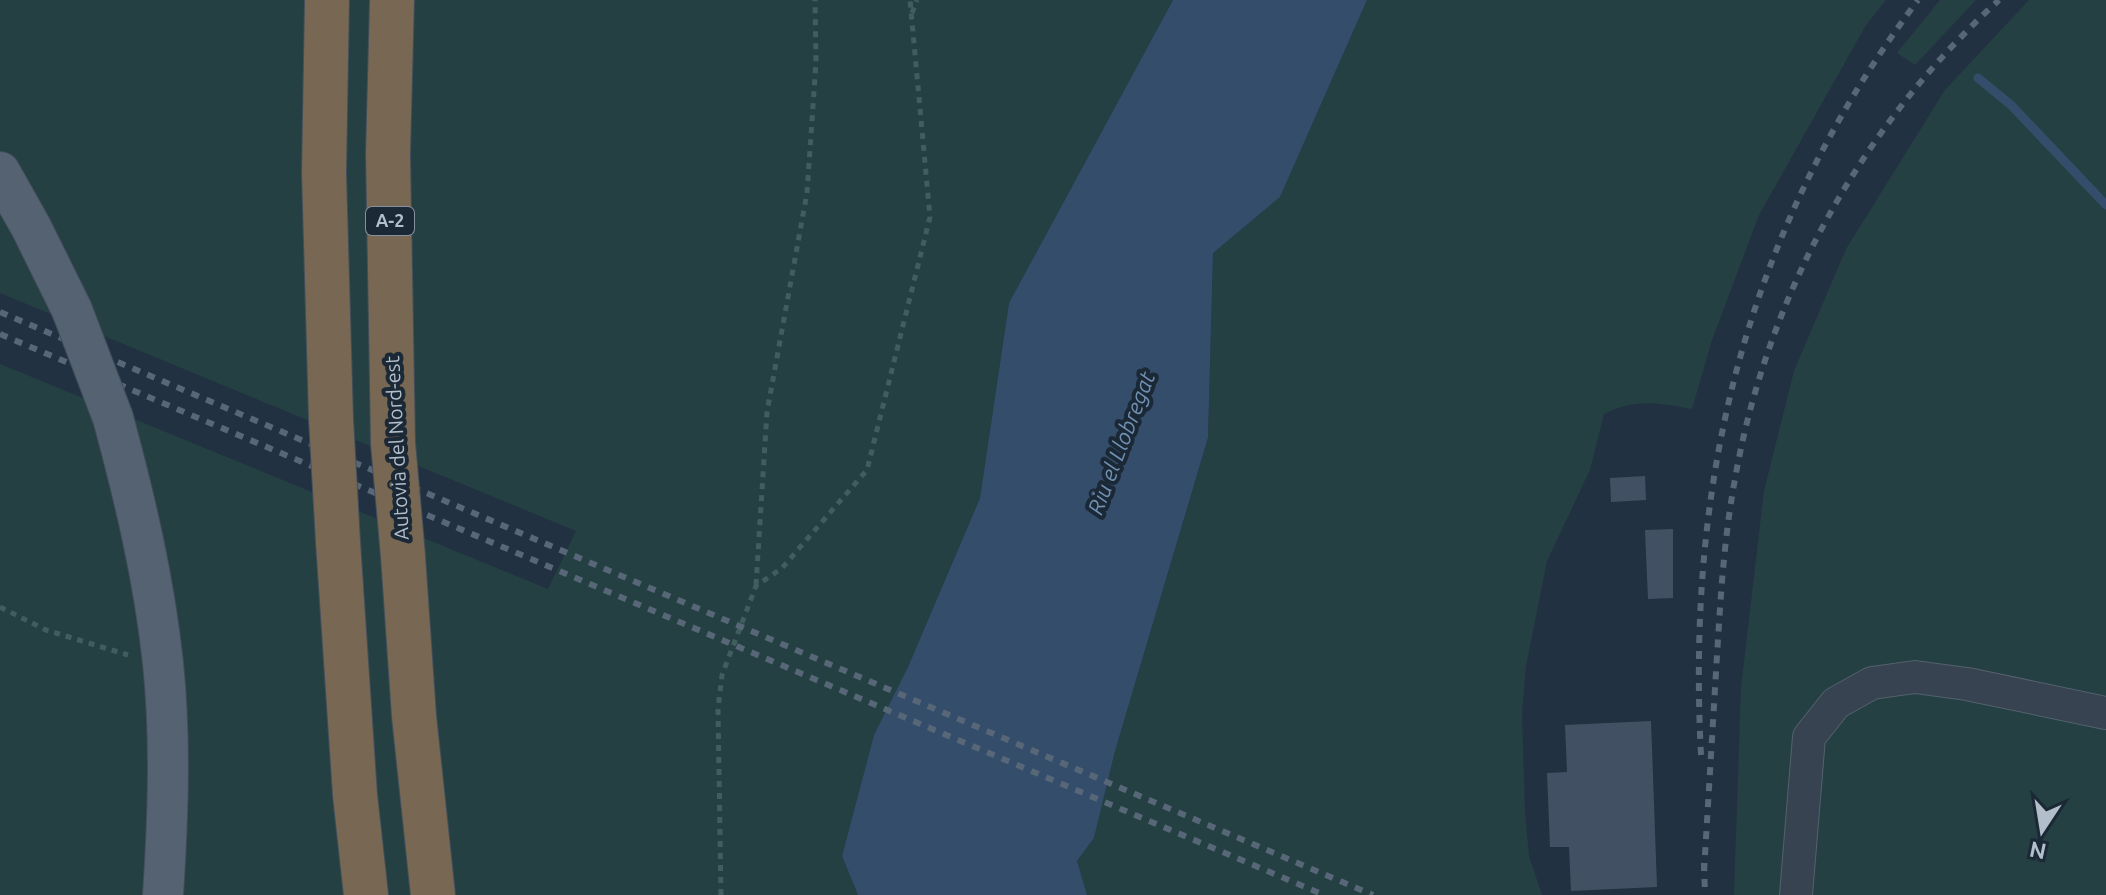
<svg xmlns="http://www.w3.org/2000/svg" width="2106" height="895" font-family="Ubuntu,sans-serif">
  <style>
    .green { fill: #244042 }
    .water { fill: #344d6a }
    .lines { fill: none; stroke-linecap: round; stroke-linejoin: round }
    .stream { stroke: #344d6a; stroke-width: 9 }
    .building { fill: #415163 }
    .minor-casing { stroke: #54616e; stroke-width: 34 }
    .major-casing { stroke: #404c5a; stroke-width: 42 }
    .highway-casing { stroke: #414e5b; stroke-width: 46 }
    .path { stroke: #425d5f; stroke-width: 5; stroke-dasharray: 6 6; stroke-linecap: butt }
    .minor { stroke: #374351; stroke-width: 32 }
    .major { stroke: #546271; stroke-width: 40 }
    .highway { stroke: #776753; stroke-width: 44 }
    .rail { stroke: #586778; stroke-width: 6; stroke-dasharray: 8 8; stroke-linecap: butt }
    .major-bridge-casing { stroke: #404c5a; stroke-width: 42; stroke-linecap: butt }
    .highway-bridge-casing { stroke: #414e5b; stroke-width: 46; stroke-linecap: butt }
    .major-bridge { stroke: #546271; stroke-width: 40 }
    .highway-bridge { stroke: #776753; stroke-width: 44 }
    .labels { text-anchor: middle; stroke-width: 8; stroke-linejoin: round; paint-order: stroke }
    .shield { fill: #1b2836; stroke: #85919e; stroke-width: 2 }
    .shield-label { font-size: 18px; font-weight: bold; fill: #b3becb }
    .street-label { font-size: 20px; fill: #b3becb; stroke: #1b2836 }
    .water-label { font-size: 22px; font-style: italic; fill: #7090b2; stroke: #1b2836 }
  </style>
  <rect width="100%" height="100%" fill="#223141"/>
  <!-- green -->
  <g class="green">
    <path d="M 0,0 L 1173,0 L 1009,303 L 980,498 L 908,667 L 874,735 L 842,856 L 858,895 L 0,895 L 0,364 L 548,589 L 576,531 L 0,293 Z"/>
    <path d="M 1367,0 L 1886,0 L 1866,25 L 1759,215 L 1712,340 L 1692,409 C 1659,403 1635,398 1604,414 L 1590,470 L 1547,561 L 1526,666 L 1522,714 L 1525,811 L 1529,856 L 1542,895 L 1087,895 L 1077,861 L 1094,838 L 1115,751 L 1208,439 L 1213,253 L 1280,197 Z"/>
    <path d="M 1940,0 L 1976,0 L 1915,65 L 1897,53 Z"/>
    <path d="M 2029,0 L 2106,0 L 2106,895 L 1734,895 L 1741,688 L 1764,491 L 1794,371 L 1846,249 L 1945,90 Z"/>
  </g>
  <!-- water -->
  <path class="water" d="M 1173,0 L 1367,0 L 1280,197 L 1213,253 L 1208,438 L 1115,751 L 1094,838 L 1077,861 L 1087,895 L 858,895 L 842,856 L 874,735 L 908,667 L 980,498 L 1009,303 Z"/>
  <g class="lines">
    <!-- stream -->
    <path class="stream" d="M 1978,78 L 2011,105 L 2106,205"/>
  </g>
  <!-- building -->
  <g class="building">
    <path d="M 1645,476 L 1646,500 L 1611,502 L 1610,478 Z"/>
    <path d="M 1673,529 L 1673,598 L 1648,599 L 1645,530 Z"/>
    <path d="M 1651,721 L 1657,887 L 1571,891 L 1569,847 L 1550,847 L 1547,773 L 1567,772 L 1565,725 Z"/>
  </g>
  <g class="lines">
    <!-- minor casing -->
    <g class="minor-casing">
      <path id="minor" d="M 1796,895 L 1809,737 L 1836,703 L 1872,683 L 1915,677 L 1967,684 L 2106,713"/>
    </g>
    <!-- major casing -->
    <g class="major-casing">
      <g id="major">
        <path d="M 0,172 L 31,227 L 72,310"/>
        <path d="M 113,418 C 135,499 154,579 163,663 C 171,740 168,818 163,895"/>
      </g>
    </g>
    <!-- highway casing -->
    <g class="highway-casing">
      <g id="highway">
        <path d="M 327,0 L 324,173 L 331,419"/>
        <path d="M 392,0 L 388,154 L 393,443"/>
        <path d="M 338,542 L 355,795 L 366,895"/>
        <path d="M 403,556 L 414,716 L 433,895"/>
      </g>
    </g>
    <!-- path -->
    <g class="path">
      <path d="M 912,13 L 917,0"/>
      <path d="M 756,585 L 767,412 L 807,193 L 816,62 L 815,0"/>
      <path d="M 0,607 L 46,630 L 128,655"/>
      <path d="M 721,895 L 718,709 L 722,675 L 756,586 L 782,568 L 867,470 L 930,217 L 910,0"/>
    </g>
    <!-- minor -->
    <use href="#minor" class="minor"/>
    <!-- major -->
    <use href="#major" class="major"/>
    <!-- highway -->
    <use href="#highway" class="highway"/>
    <!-- rail -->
    <g class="rail">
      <path d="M 0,312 L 1373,895"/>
      <path d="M 0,334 L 1324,895"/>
      <path d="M 1701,755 C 1686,474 1748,227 1918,0"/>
      <path d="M 1704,863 L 1705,895"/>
      <path d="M 1704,871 C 1708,805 1712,738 1716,672 C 1720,608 1723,543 1735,479 C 1767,296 1862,125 1999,0"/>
    </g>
    <!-- major-bridge casing -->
    <g class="major-bridge-casing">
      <path id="major-bridge" d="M 72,310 L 113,418"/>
    </g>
    <!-- highway-bridge casing -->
    <g class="highway-bridge-casing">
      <g id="highway-bridge">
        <path d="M 331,419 L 338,542"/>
        <path d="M 393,443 L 403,556"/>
      </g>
    </g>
    <!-- major-bridge -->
    <use href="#major-bridge" class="major-bridge"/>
    <!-- highway-bridge -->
    <use href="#highway-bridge" class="highway-bridge"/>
  </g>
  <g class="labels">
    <!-- shield labels -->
    <rect class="shield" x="366" y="207" width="48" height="28" rx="6"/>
    <g class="shield-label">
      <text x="390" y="227">A-2</text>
    </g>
    <!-- street labels -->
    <g class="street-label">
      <text transform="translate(397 448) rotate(-93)" y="7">Autovia del Nord-est</text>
    </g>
    <!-- water labels -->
    <g class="water-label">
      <text transform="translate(1121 443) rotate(-69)" y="8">Riu el Llobregat</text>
    </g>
  </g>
  <!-- north arrow -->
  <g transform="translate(2042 831) rotate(192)" stroke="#1b2836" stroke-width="6" paint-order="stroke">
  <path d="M0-6L14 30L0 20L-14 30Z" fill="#b3becb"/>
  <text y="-12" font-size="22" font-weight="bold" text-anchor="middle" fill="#b3becb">N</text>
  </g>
</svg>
